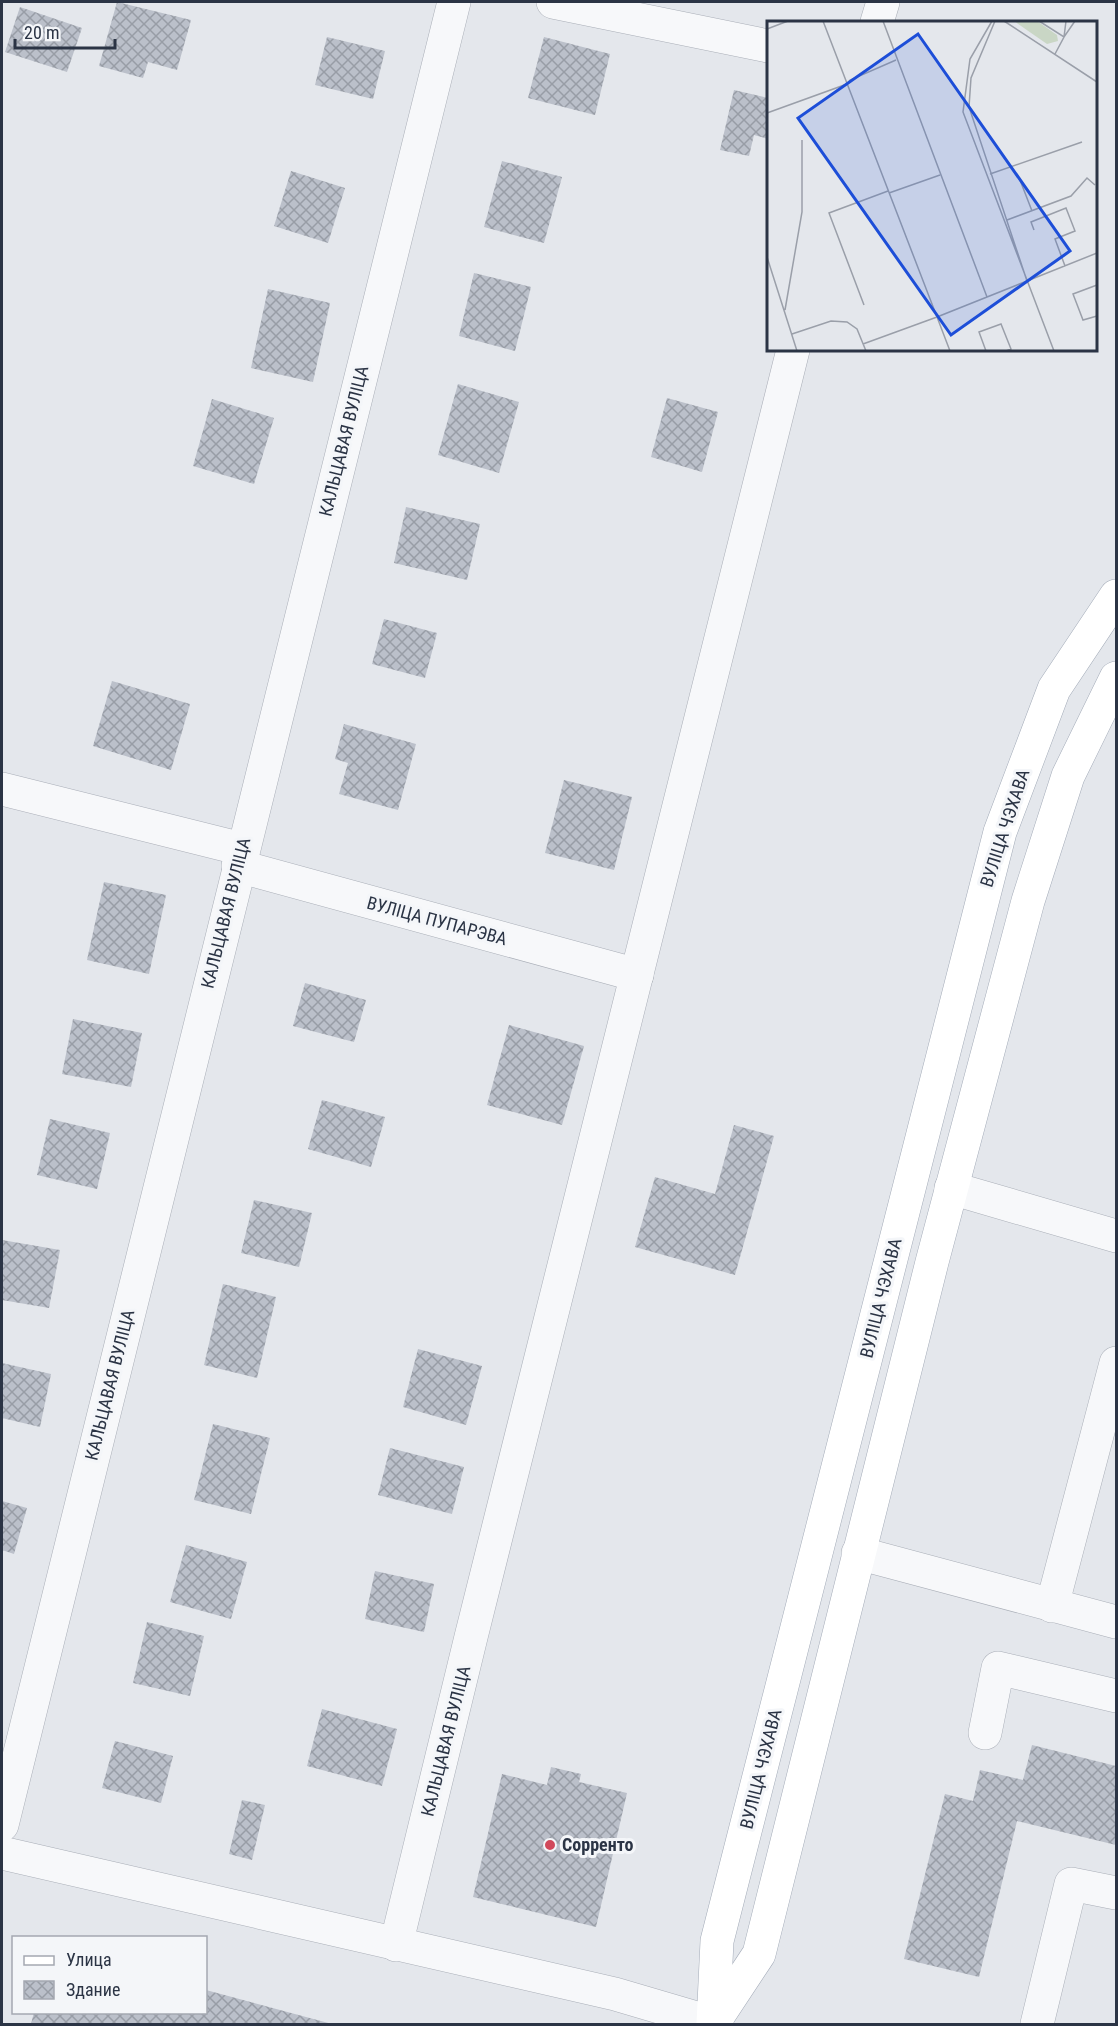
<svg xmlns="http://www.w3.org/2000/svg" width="1118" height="2026" font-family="'Roboto Condensed',sans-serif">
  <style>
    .building { fill: url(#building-cross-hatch) }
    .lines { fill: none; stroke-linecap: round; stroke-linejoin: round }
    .minor-casing { stroke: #a9aeb7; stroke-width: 34 }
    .major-casing { stroke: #a3abb8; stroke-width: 34 }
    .minor { stroke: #f7f8fa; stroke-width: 33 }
    .major { stroke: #fff; stroke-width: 33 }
    .poi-dot { fill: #d1495b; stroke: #f4f6f9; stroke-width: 2 }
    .labels { text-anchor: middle; stroke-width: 6; stroke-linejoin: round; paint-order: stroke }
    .street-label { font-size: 18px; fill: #2b3445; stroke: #f4f6f9 }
    .poi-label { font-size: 18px; font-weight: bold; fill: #2b3445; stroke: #f4f6f9; text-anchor: start }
    .inset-road { fill: none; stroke: #9a9fa9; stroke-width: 1.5 }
    .view { fill: #1d4ed8; fill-opacity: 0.15; stroke: #1d4ed8; stroke-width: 3 }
    .inset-edge { fill: none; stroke: #2b3445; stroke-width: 3 }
  </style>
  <defs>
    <pattern id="building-cross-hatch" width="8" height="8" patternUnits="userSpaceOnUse" patternTransform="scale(1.5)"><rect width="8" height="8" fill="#bbc0ca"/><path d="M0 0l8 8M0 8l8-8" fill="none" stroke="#989da6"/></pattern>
  </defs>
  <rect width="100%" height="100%" fill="#e4e7ec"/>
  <!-- building -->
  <g class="building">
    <path d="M 117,2 L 191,20 L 177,70 L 148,62 L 143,78 L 99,66 Z"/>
    <path d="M 20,7 L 82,28 L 67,72 L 5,52 Z"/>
    <path d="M 327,37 L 385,51 L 373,99 L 315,85 Z"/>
    <path d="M 544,37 L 610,54 L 595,115 L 528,98 Z"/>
    <path d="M 734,90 L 768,98 L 768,139 L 754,135 L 749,156 L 720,150 Z"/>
    <path d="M 502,161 L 562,177 L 544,243 L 484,227 Z"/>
    <path d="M 291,171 L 345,188 L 328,243 L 274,226 Z"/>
    <path d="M 474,273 L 531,287 L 515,351 L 459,336 Z"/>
    <path d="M 268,289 L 330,303 L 313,382 L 251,368 Z"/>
    <path d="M 458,384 L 519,402 L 499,473 L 438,455 Z"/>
    <path d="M 667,398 L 718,412 L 702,472 L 651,457 Z"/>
    <path d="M 212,399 L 274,418 L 254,484 L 193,466 Z"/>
    <path d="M 406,507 L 480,524 L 467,580 L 394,563 Z"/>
    <path d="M 384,619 L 437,633 L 425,678 L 372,664 Z"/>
    <path d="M 112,681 L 190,704 L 171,770 L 93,746 Z"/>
    <path d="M 344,724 L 416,744 L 398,810 L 339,794 L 348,763 L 335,759 Z"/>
    <path d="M 564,780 L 632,797 L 614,870 L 545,853 Z"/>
    <path d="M 104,882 L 166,895 L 149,974 L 87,960 Z"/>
    <path d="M 305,983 L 366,1000 L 354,1042 L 293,1026 Z"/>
    <path d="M 73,1019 L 142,1033 L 131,1087 L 62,1074 Z"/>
    <path d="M 509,1025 L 584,1046 L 562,1125 L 487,1105 Z"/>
    <path d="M 322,1100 L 385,1117 L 371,1167 L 308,1149 Z"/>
    <path d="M 50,1119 L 110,1133 L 97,1189 L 37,1175 Z"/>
    <path d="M 734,1125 L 774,1136 L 735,1275 L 635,1247 L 655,1177 L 715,1194 Z"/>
    <path d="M 254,1200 L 312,1213 L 299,1267 L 241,1253 Z"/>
    <path d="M 2,1240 L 60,1250 L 49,1308 L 2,1300 Z"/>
    <path d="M 223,1284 L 276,1297 L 257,1378 L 204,1365 Z"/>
    <path d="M 418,1349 L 482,1366 L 466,1425 L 403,1407 Z"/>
    <path d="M 2,1363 L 51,1374 L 40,1427 L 2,1418 Z"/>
    <path d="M 213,1424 L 270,1438 L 251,1514 L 194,1500 Z"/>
    <path d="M 390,1448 L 464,1467 L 452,1514 L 378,1495 Z"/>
    <path d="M 2,1501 L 27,1508 L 14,1554 L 2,1550 Z"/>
    <path d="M 186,1545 L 247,1562 L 231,1619 L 170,1602 Z"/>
    <path d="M 375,1571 L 434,1584 L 424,1632 L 365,1619 Z"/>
    <path d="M 147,1622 L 204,1636 L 190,1696 L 133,1683 Z"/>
    <path d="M 322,1709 L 397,1729 L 382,1786 L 307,1766 Z"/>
    <path d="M 115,1741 L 173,1756 L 161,1803 L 102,1788 Z"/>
    <path d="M 1032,1745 L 1116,1766 L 1116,1845 L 1017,1821 L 979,1977 L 904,1959 L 945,1794 L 973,1801 L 980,1770 L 1023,1780 Z"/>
    <path d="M 551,1767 L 581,1774 L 579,1782 L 627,1793 L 596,1927 L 473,1897 L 502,1774 L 547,1785 Z"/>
    <path d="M 242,1800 L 265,1805 L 252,1860 L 229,1854 Z"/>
    <path d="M 206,1990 L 332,2024 L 31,2024 L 34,2012 L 206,2012 Z"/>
  </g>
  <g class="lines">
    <!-- minor casing -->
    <g class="minor-casing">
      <g id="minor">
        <path d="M 553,2 L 768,46"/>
        <path d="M 877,22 L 883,2"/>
        <path d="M 2,789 L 242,849"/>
        <path d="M 238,866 L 637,975"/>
        <path d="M 951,1188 L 1116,1236"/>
        <path d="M 858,1553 L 1116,1622"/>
        <path d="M 1052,1606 L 1116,1363"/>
        <path d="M 985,1733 L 998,1668 L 1116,1696"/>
        <path d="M 2,1825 L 454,2"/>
        <path d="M 2,1853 L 615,1994 L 717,2024"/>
        <path d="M 396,1945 L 471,1637 L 793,350"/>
        <path d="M 1037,2024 L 1071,1884 L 1116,1893"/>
      </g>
    </g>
    <!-- major casing -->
    <g class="major-casing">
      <g id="major">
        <path d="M 714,2022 L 759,1954 L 932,1262 L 1028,901 L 1068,776 L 1116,678"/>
        <path d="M 713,2024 L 717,1941 L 1000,832 L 1054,689 L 1116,596"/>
      </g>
    </g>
    <!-- minor -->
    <use href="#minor" class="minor"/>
    <!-- major -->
    <use href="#major" class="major"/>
  </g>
  <!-- markers -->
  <circle class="poi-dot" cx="550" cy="1845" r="6"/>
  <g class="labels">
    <!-- street labels -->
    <g class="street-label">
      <text transform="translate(344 441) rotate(-76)" y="6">КАЛЬЦАВАЯ ВУЛІЦА</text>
      <text transform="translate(1005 828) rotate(-72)" y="6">ВУЛІЦА ЧЭХАВА</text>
      <text transform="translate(226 913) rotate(-76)" y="6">КАЛЬЦАВАЯ ВУЛІЦА</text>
      <text transform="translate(437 921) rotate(15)" y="6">ВУЛІЦА ПУПАРЭВА</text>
      <text transform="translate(881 1298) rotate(-76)" y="6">ВУЛІЦА ЧЭХАВА</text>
      <text transform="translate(110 1385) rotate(-76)" y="6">КАЛЬЦАВАЯ ВУЛІЦА</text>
      <text transform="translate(446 1741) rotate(-76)" y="6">КАЛЬЦАВАЯ ВУЛІЦА</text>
      <text transform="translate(761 1769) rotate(-76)" y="6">ВУЛІЦА ЧЭХАВА</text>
    </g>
    <!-- poi labels -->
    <g class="poi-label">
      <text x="562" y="1851">Сорренто</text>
    </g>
  </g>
  <!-- overview -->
  <g transform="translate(767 21)">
    <rect width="330" height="330" fill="#e4e7ec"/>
    <path d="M 247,0 L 270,0 L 290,14 L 291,20 L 280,23 Z" fill="#c9d6c5"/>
    <path class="inset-road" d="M 56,0 L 170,296 L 96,323M 116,0 L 220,276M 225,0 L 203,38 L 196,91 L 287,330M 228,0 L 204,57 L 202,86 L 260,260M 237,0 L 330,61M 272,0 L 297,16 L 308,0M 0,8 L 21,0M 288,33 L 297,16 L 299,0M 0,92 L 80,63 L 83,59 L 129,39M 223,153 L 315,121M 253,159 L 265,190M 122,172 L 173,154M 240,199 L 304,175 L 320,157 L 328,164M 267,209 L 264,201 L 299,187 L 308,210 L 288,218 L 298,245M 0,236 L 30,330M 330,264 L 306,273 L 316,299 L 330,295M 97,284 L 62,192 L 121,170M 18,289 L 35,191 L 35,119M 25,313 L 64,300 L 80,301 L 90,308 L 99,330M 183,330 L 170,296 L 330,232M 219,330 L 212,311 L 234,303 L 244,328 L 239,330"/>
    <path class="view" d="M 151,13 L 303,230 L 184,314 L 31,97 Z"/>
    <rect width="330" height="330" class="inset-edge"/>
  </g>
  <!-- border -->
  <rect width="1118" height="2026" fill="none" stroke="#2b3445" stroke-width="6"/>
  <!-- legend -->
  <rect x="12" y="1936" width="195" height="78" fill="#f4f6f9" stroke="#a4a8b1" stroke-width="1.5"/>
  <rect x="24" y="1956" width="30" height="9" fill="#ffffff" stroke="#a4a8b1" stroke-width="1.5"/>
  <text x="66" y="1966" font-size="18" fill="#2b3445">Улица</text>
  <rect x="24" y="1981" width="30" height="18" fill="url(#building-cross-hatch)" stroke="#a4a8b1" stroke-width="1.5"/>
  <text x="66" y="1996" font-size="18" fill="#2b3445">Здание</text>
  <!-- scale -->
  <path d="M15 39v9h100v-9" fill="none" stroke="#2b3445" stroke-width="3"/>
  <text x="24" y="39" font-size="18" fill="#2b3445" stroke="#f4f6f9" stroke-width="4.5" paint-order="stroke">20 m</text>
</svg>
